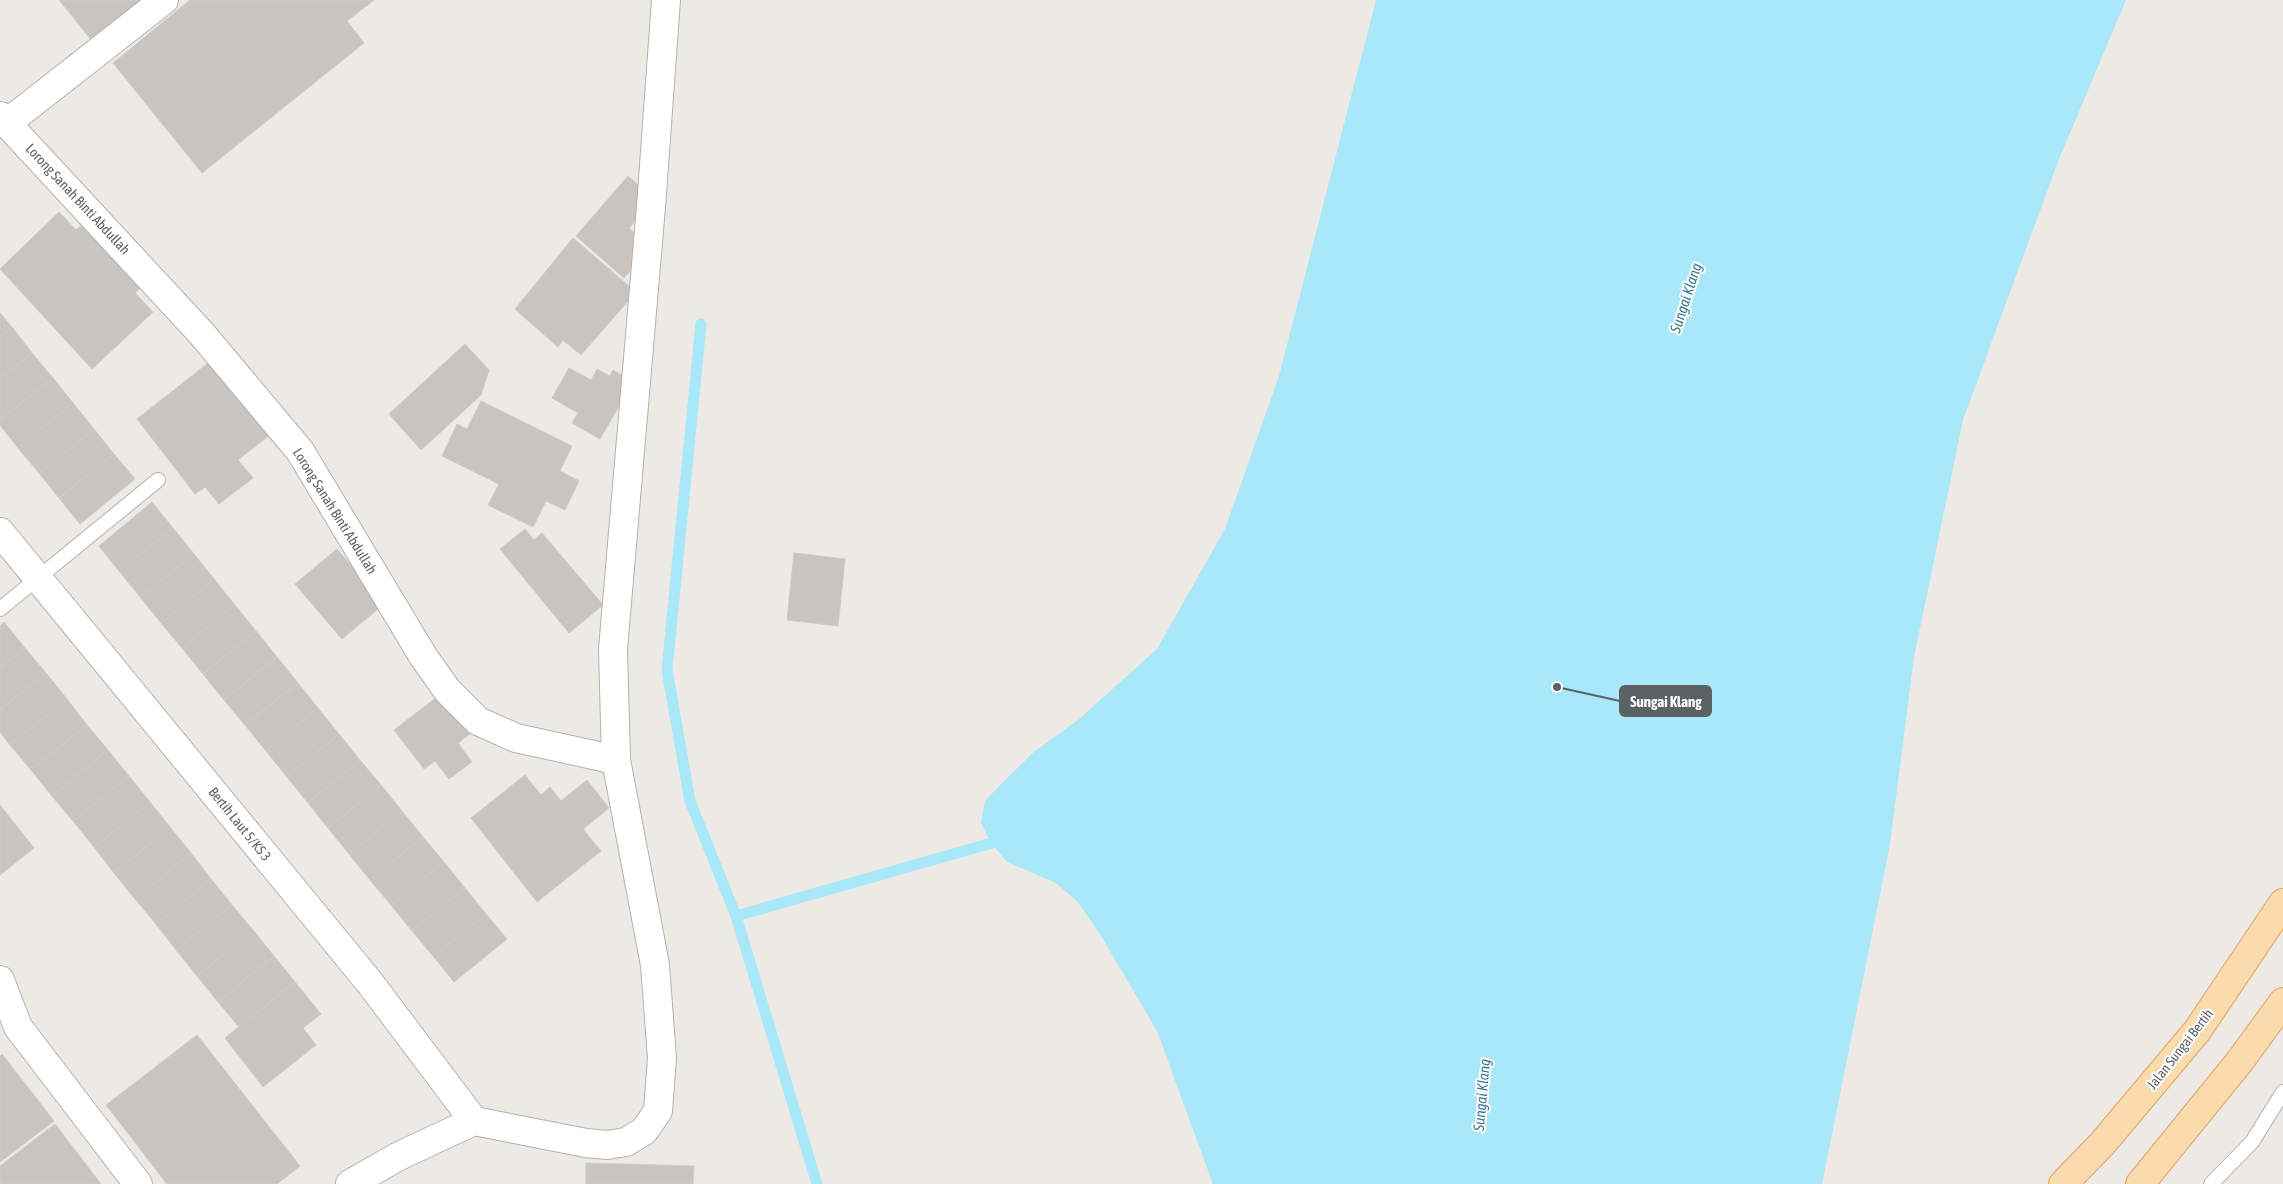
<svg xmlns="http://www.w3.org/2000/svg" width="2283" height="1184" font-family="'Asap Condensed',sans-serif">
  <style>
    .water { fill: #a9e8f8 }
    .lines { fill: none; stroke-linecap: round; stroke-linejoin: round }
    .stream { stroke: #a9e8f8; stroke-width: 11 }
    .building { fill: #c9c4c0; stroke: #d2cac3 }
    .service-casing { stroke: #afb3b5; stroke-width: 16 }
    .minor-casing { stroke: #afb3b5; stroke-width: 30 }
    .primary-casing { stroke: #e6a464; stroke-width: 30 }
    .service { stroke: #fff; stroke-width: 14 }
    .minor { stroke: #fff; stroke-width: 28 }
    .primary { stroke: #f9dbae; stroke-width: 28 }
    .labels { text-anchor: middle; stroke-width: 4; stroke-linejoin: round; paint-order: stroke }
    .street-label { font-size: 14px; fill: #5c6163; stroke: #fff }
    .water-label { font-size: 15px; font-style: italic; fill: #3e7890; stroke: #fff }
    .leader { fill: none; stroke: #5c6163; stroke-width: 2 }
    .callout-dot { fill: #5c6163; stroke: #fff; stroke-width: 2 }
    .callout { fill: #5c6163; stroke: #5c6163; stroke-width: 2 }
    .callout-label { font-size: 15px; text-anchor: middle; font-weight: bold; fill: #fff }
  </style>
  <rect width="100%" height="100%" fill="#ede9e4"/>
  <!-- water -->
  <path class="water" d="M 1376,0 L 2126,0 L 2059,159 L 1963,420 L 1914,657 L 1890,844 L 1822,1184 L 1213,1184 L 1157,1031 L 1100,934 L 1077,901 L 1056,883 L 1007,862 L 991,843 L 981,823 L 985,801 L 1003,782 L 1035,751 L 1078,720 L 1157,649 L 1225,529 L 1279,376 Z"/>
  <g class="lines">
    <!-- stream -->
    <g class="stream">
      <path d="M 701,324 L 667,670 L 690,801 L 736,916"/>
      <path d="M 817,1184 L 736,916 L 1006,839"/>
    </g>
  </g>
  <!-- building -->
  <g class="building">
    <path d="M 59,0 L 145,0 L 93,42 Z"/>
    <path d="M 190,0 L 374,0 L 347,21 L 364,43 L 202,173 L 113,63 Z"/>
    <path d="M 628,176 L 645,191 L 642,213 L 629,228 L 645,243 L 644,255 L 624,278 L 576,236 Z"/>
    <path d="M 59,212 L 76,230 L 83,224 L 141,287 L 135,293 L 153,312 L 92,369 L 0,269 Z"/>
    <path d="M 573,238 L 636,292 L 581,355 L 563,340 L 558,347 L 515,309 Z"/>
    <path d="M 0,313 L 12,327 L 0,337 Z"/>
    <path d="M 12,327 L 32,353 L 0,379 L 0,337 Z"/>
    <path d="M 465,344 L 489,370 L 481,395 L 421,450 L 389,414 Z"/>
    <path d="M 32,353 L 53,378 L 0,420 L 0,379 Z"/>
    <path d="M 212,360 L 271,434 L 238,460 L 253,478 L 219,504 L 205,487 L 195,494 L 137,419 Z"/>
    <path d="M 569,368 L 591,380 L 597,369 L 610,376 L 613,370 L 633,382 L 600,439 L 572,423 L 578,413 L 552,398 Z"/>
    <path d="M 53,378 L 73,403 L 18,448 L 0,425 L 0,420 Z"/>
    <path d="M 481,401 L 572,446 L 560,471 L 579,481 L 565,510 L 546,501 L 533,527 L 488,505 L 499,484 L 442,456 L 457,424 L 467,429 Z"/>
    <path d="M 73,403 L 94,429 L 39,473 L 18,448 Z"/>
    <path d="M 94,429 L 114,454 L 59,498 L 39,473 Z"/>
    <path d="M 114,454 L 135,479 L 80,524 L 59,498 Z"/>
    <path d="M 152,502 L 173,528 L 119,571 L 99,546 Z"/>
    <path d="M 173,528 L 194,554 L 140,597 L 119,571 Z"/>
    <path d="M 525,529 L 534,540 L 542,533 L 603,605 L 569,633 L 500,549 Z"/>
    <path d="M 337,549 L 384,604 L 342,639 L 295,584 Z"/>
    <path d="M 794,553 L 845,559 L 838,626 L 787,620 Z"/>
    <path d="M 194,554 L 214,579 L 161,623 L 140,597 Z"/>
    <path d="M 214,579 L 235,605 L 182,648 L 161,623 Z"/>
    <path d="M 235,605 L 256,631 L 203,674 L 182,648 Z"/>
    <path d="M 4,622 L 25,648 L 0,668 L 0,626 Z"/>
    <path d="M 256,631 L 277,657 L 224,700 L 203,674 Z"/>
    <path d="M 25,648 L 46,673 L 0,710 L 0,668 Z"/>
    <path d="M 277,657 L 298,683 L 245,725 L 224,700 Z"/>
    <path d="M 46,673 L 67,699 L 10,745 L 0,732 L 0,710 Z"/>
    <path d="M 298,683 L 318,708 L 266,751 L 245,725 Z"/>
    <path d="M 441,694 L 471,733 L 458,743 L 472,762 L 449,779 L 435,761 L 424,769 L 394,730 Z"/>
    <path d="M 67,699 L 87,725 L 31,770 L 10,745 Z"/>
    <path d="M 318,708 L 339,734 L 287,777 L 266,751 Z"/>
    <path d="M 87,725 L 108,750 L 52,796 L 31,770 Z"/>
    <path d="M 339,734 L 360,760 L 308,803 L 287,777 Z"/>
    <path d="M 108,750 L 129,776 L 73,821 L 52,796 Z"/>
    <path d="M 360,760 L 381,785 L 328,828 L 308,803 Z"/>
    <path d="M 525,775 L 541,795 L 550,787 L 561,801 L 587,780 L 609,808 L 583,829 L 601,851 L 537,902 L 471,818 Z"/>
    <path d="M 129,776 L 150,802 L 94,847 L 73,821 Z"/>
    <path d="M 381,785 L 402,811 L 349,854 L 328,828 Z"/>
    <path d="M 150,802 L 170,827 L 114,873 L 94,847 Z"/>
    <path d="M 0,805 L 34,848 L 0,875 Z"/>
    <path d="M 402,811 L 423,837 L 370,880 L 349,854 Z"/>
    <path d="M 170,827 L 191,853 L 135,899 L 114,873 Z"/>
    <path d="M 423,837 L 444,862 L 391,905 L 370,880 Z"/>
    <path d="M 191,853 L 211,879 L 156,924 L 135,899 Z"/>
    <path d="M 444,862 L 465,888 L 412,931 L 391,905 Z"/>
    <path d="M 211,879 L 232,905 L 176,950 L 156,924 Z"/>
    <path d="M 465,888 L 486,914 L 433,956 L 412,931 Z"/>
    <path d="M 232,905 L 253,930 L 197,976 L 176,950 Z"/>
    <path d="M 486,914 L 507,939 L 454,982 L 433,956 Z"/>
    <path d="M 253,930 L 274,956 L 218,1002 L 197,976 Z"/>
    <path d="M 274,956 L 295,982 L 239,1027 L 218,1002 Z"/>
    <path d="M 295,982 L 321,1014 L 303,1028 L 316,1045 L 263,1087 L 225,1038 Z"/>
    <path d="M 197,1035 L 300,1166 L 277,1184 L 167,1184 L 106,1105 Z"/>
    <path d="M 2,1054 L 54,1121 L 0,1162 L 0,1056 Z"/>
    <path d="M 55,1124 L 101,1184 L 0,1184 L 0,1166 Z"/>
    <path d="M 586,1163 L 694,1166 L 693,1184 L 586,1184 Z"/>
  </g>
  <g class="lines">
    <!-- service casing -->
    <g class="service-casing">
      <g id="service">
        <path d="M 0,609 L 158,480"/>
        <path d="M 2211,1184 L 2252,1142 L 2283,1092"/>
      </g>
    </g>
    <!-- minor casing -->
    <g class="minor-casing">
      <g id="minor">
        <path d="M 0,116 L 202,334 L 300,451 L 423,656 L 447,690 L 478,721 L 516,738 L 616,760"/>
        <path d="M 7,123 L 164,0"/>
        <path d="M 0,532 L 370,983 L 474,1121"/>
        <path d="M 0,980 L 18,1027 L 138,1184"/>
        <path d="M 350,1184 L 399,1156 L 474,1121 L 586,1143 L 607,1145 L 626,1142 L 644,1131 L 658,1111 L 662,1058 L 655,965 L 616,760 L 613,649 L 651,207 L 666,0"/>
      </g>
    </g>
    <!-- primary casing -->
    <g class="primary-casing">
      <g id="primary">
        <path d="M 2063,1184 L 2102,1144 L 2197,1031 L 2283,903"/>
        <path d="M 2140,1184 L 2240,1061 L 2283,1002"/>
      </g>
    </g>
    <!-- service -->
    <use href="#service" class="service"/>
    <!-- minor -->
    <use href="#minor" class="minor"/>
    <!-- primary -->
    <use href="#primary" class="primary"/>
  </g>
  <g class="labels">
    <!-- street labels -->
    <g class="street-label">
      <text transform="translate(78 199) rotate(47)" y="5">Lorong Sanah Binti Abdullah</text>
      <text transform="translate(335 511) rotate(58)" y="5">Lorong Sanah Binti Abdullah</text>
      <text transform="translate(240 824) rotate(51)" y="5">Bertih Laut 5/KS 3</text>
      <text transform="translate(2180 1049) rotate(-52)" y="5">Jalan Sungai Bertih</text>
    </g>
    <!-- water labels -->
    <g class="water-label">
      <text transform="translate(1686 298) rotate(-72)" y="5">Sungai Klang</text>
      <text transform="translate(1482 1095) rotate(-85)" y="5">Sungai Klang</text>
    </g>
  </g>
  <!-- callouts -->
  <path class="leader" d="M1557 687L1620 701"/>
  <circle class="callout-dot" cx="1557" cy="687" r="5"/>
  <rect class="callout" x="1620" y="686" width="91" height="30" rx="5"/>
  <g class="callout-label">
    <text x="1666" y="707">Sungai Klang</text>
  </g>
</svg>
